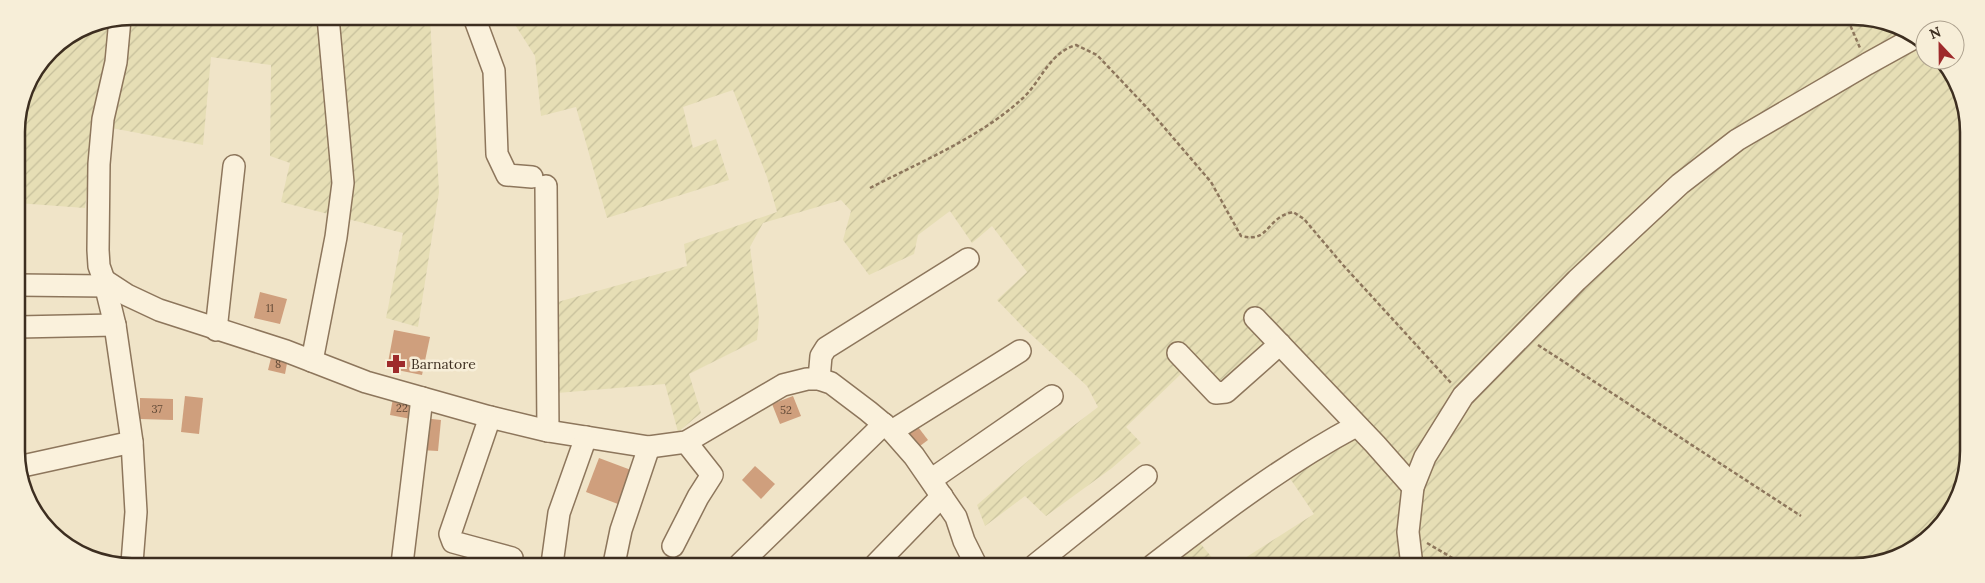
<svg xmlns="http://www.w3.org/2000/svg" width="1985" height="583" font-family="Lora,serif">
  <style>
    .farmland { fill: url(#farmland-furrows) }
    .building { fill: #cf9f7d }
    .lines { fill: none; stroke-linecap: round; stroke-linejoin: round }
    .minor-casing { stroke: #8d765c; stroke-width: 24 }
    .path { stroke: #8d765c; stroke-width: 2.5; stroke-dasharray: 4 2.5; stroke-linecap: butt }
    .minor { stroke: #faf1dc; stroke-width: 21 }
    .labels { text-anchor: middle; stroke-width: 5; stroke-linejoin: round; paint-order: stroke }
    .number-label { font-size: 11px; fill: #624a37 }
    .poi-label { font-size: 14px; fill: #3d2e20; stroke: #f7eed8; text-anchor: start }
    .rim { fill: none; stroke: #3d2e20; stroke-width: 2.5 }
  </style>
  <defs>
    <pattern id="farmland-furrows" width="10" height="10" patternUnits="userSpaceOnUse" patternTransform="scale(1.25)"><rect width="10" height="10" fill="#e6deb5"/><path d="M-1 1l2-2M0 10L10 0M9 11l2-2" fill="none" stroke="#c6bf9b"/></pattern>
  </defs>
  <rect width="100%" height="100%" fill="#f0e4c8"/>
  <!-- farmland -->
  <g class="farmland">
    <path d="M 174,16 L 430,17 L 439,192 L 418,327 L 386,318 L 403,233 L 281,202 L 290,163 L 270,156 L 271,65 L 211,57 L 203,145 L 95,125 L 85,208 L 17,203 L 16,124 L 25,87 L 50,50 L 88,25 L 113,20 L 125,25 L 173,26 Z"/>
    <path d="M 510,17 L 1883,20 L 1925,44 L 1925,60 L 1940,60 L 1967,109 L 1965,481 L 1924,543 L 1861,567 L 1234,565 L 1314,514 L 1287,474 L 1364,429 L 1282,333 L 1204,393 L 1182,373 L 1126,427 L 1141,443 L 1112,468 L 1046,516 L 1025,496 L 985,526 L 977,505 L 1029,460 L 1098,407 L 1087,386 L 1024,328 L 997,300 L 1027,272 L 992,226 L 972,243 L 950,211 L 918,235 L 914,254 L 869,275 L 843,240 L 851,211 L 841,200 L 763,223 L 750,247 L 759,318 L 757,340 L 689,374 L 701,413 L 678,432 L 665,384 L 557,393 L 554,303 L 687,266 L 684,244 L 777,212 L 767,177 L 733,90 L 683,107 L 693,148 L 716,139 L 729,180 L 607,218 L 576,107 L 541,116 L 535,56 Z"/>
    <path d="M 1196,538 L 1218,565 L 1165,565 Z"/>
  </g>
  <!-- building -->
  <g class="building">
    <path d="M 260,292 L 287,299 L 280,324 L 254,318 Z"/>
    <path d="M 394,330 L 430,337 L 422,375 L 387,368 Z"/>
    <path d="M 272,354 L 288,358 L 285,374 L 268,370 Z"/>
    <path d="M 185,396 L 203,398 L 199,434 L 181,432 Z"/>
    <path d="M 793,396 L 801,416 L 780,424 L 772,404 Z"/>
    <path d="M 140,398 L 173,399 L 173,420 L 140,419 Z"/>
    <path d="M 393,398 L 414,402 L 411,419 L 390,415 Z"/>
    <path d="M 423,418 L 441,420 L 438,451 L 420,450 Z"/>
    <path d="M 915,423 L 928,440 L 916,449 L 903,433 Z"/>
    <path d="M 599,458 L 639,473 L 626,507 L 586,492 Z"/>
    <path d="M 755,466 L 775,484 L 761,499 L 742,480 Z"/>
  </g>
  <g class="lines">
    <!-- minor casing -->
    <g class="minor-casing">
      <g id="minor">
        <path d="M 474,17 L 494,71 L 497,154 L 507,175 L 532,177"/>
        <path d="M 120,19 L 116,62 L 103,119 L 99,164 L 98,250 L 99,266 L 104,280 L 115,325 L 132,442 L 136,512 L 132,563"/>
        <path d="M 546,186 L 548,431"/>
        <path d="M 104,280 L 127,295 L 159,310 L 286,351 L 366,382 L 490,417 L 548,431 L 649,447 L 686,442 L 783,385 L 807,379 L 819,379 L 831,383 L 868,411 L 892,431 L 914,456 L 956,517 L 964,541 L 976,565"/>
        <path d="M 17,285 L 106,286"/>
        <path d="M 1255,318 L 1375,444 L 1413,487"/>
        <path d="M 18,327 L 115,325"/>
        <path d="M 216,330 L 234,166"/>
        <path d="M 1178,353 L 1216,393 L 1226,392 L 1280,344"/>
        <path d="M 312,361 L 336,237 L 343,183 L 328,17"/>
        <path d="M 819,379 L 821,356 L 826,348 L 968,259"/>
        <path d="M 490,417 L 450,534 L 453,542 L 512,558 L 511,564"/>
        <path d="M 892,431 L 1020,351"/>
        <path d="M 18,467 L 132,442"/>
        <path d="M 932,479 L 1052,396"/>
        <path d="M 673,546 L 698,497 L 712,475 L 686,442"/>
        <path d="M 402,564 L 422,398"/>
        <path d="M 552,564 L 559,513 L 586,437"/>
        <path d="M 614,564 L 621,530 L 649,447"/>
        <path d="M 740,564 L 884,424"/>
        <path d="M 876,564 L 942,496"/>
        <path d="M 1035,565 L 1146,476"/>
        <path d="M 1153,565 C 1218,515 1283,465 1356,426"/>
        <path d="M 1412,566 L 1408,532 L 1413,487 L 1425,457 L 1463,396 L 1577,280 L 1680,184 L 1737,140 L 1867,64 L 1914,38"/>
      </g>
    </g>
    <!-- path -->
    <g class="path">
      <path d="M 1848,20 L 1860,48"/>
      <path d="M 870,188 C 920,162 981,137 1023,98 C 1042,80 1049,53 1076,45 L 1097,55 L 1151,112 L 1211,182 L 1241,236 C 1266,242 1265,226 1282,216 C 1285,214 1290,213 1293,212 L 1304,219 L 1343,265 L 1452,384"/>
      <path d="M 1538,345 L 1801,516"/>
      <path d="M 1427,543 L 1466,566"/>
    </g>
    <!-- minor -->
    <use href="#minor" class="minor"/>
  </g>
  <!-- icons -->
  <defs>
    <g id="pharmacy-bare" transform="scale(1.5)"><path d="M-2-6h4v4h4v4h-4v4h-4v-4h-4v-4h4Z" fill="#9e2a2b" stroke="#f7eed8" stroke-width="2.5" paint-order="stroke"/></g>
  </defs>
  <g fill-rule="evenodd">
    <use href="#pharmacy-bare" x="396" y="364"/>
  </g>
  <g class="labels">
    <!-- number labels -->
    <g class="number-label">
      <text x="270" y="312">11</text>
      <text x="278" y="368">8</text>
      <text x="402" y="412">22</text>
      <text x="157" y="413">37</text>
      <text x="786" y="414">52</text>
    </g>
    <!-- poi labels -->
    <g class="poi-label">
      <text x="411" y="369">Barnatore</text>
    </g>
  </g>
  <!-- crop -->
  <path d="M0 0H1985V583H0ZM132 25H1853A107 107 0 0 1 1960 132V451A107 107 0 0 1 1853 558H132A107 107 0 0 1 25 451V132A107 107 0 0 1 132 25Z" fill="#f7eed8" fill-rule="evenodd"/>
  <path class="rim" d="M132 25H1853A107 107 0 0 1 1960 132V451A107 107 0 0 1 1853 558H132A107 107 0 0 1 25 451V132A107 107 0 0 1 132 25Z"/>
  <!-- north arrow -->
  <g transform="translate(1940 45) rotate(338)"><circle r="24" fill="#f7eed8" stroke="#ada18e"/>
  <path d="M0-4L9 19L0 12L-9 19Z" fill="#9e2a2b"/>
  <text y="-8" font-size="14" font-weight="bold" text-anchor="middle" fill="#3d2e20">N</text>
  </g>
</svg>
